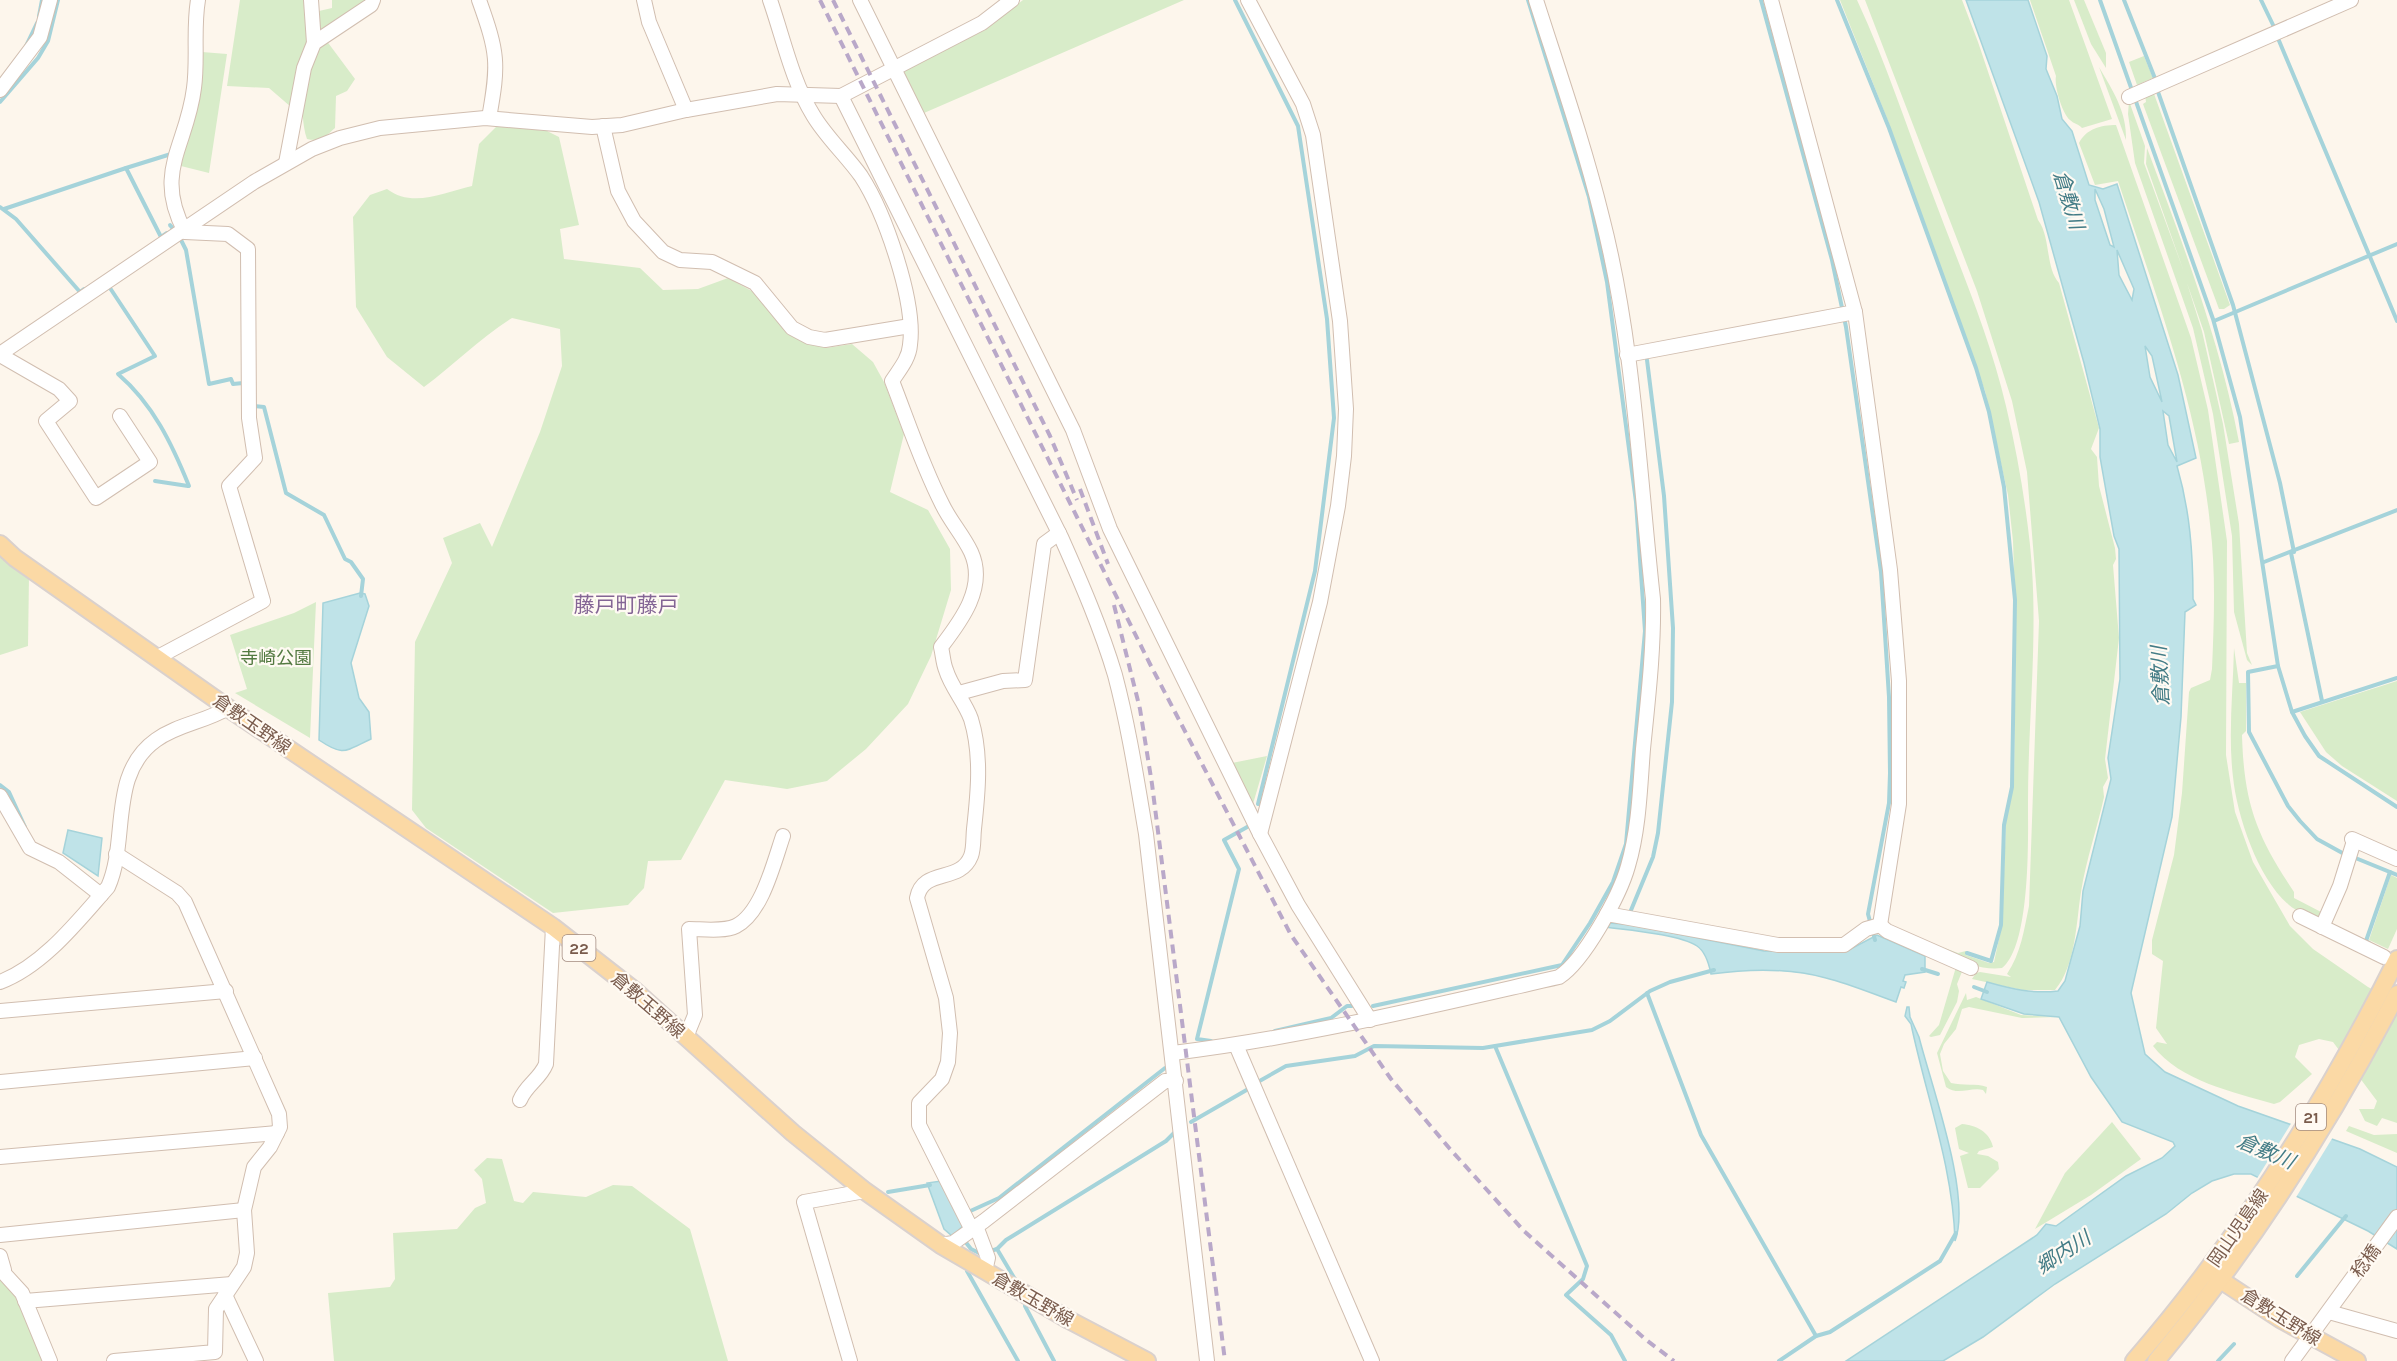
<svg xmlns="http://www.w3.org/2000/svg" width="2397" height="1361" font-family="Karla,'Noto Sans JP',sans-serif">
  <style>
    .green { fill: #d8ecc9 }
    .water { fill: #bfe3e8; stroke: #a5d3da; stroke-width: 1.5; fill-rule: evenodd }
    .pier { fill: #fdf6ec }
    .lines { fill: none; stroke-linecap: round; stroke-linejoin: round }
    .stream { stroke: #a5d3da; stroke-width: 4 }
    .minor-casing { stroke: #d1beb0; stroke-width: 16 }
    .major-casing { stroke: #dad1cd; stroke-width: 20 }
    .minor { stroke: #fff; stroke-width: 14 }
    .major { stroke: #fbd9a5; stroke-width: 16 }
    .rail { stroke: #b9a8c9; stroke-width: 4; stroke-dasharray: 9 6; stroke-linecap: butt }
    .labels { text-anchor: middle; stroke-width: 4.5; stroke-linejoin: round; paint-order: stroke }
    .shield { fill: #fffaf3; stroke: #a28b7f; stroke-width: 1.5 }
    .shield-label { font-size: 16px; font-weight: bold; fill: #7a5c4d }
    .park-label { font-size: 18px; fill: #537a41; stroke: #fffaf3 }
    .street-label { font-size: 18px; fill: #7a5c4d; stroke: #fffaf3 }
    .water-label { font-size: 20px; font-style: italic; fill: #437c86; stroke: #fffaf3 }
    .quarter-label { font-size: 21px; fill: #846695; stroke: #fffaf3 }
  </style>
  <rect width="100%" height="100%" fill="#fdf6ec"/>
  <!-- green -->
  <g class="green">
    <path d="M 240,0 L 307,0 L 309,43 L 291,107 L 269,88 L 227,86 Z"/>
    <path d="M 332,0 L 371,0 L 331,30 L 319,30 L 319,11 L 332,8 Z"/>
    <path d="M 1023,0 L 1184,0 L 924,113 L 903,73 L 905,68 L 985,30 Z"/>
    <path d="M 1840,0 L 1857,0 C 1886,62 1907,128 1932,193 C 1958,263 1989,333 2006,406 C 2017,452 2025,499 2030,545 C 2039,630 2028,717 2028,802 C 2028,837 2031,945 2002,968 C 1969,972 1934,947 1906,934 L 1958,953 L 1966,951 L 1966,955 L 1989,963 L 1994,962 L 2002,925 L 2006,822 L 2014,784 L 2016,631 L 2013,541 L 2008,495 L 1985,391 L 1888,121 Z"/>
    <path d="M 1865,0 L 1962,0 L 1978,42 L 2038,220 C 2051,237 2045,267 2059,283 L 2099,428 L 2091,449 L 2097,457 L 2099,486 L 2115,548 L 2116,559 L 2113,565 L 2119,638 L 2105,759 L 2108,778 L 2103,787 L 2104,797 C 2097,829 2086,860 2081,892 C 2076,923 2076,965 2055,990 L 2022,990 L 1972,979 L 1976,973 L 1980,972 L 2011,977 L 2007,974 C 2021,953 2024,930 2029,906 L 2039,621 L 2027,472 L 2012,401 L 1977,291 Z"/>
    <path d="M 2030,0 L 2069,0 L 2112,119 L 2082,128 C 2079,124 2074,124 2070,120 C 2062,113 2054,86 2056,76 Z"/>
    <path d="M 2074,0 L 2084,0 L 2106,53 L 2106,68 L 2091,44 Z"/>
    <path d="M 326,40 L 355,79 L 347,91 L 336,96 L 335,128 C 325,137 320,142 307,139 C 298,112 302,59 326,40 Z"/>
    <path d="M 202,52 L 227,54 L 209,173 L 181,166 L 200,88 Z"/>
    <path d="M 2144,56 L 2153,78 L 2137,85 L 2129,62 Z"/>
    <path d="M 2099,67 C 2113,91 2127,112 2126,140 Z"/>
    <path d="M 2153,91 L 2230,305 L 2224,309 L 2219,309 L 2143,104 L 2146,102 L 2145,95 Z"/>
    <path d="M 2129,101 L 2145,146 L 2144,163 L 2184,272 L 2146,164 L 2147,148 C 2183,244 2220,341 2239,442 L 2229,444 L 2204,332 L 2187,283 L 2202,331 L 2223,424 L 2239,524 L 2247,653 L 2252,665 L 2247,660 L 2234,612 L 2232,536 L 2213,414 L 2193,328 L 2135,163 L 2128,114 Z"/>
    <path d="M 2116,125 L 2191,338 L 2208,410 L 2227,541 L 2226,755 L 2235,812 L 2253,862 L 2290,926 L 2313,949 L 2368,987 L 2397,1002 L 2397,1123 L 2382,1118 L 2377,1126 L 2365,1121 L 2359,1109 L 2374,1109 L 2377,1101 L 2333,1042 L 2319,1039 L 2299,1045 L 2295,1057 L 2312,1074 L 2280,1102 L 2274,1104 C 2233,1092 2180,1081 2153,1046 L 2157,1042 L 2167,1044 L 2156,1028 L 2163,961 L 2152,954 L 2152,940 L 2174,855 L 2182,793 L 2189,692 L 2191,688 L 2210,680 L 2212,669 C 2214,621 2216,572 2210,524 C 2198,405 2155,293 2118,181 L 2095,185 L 2079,143 C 2086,129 2101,125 2116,125 Z"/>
    <path d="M 497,126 L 547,131 L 559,137 L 579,225 L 560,229 L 564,259 L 640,268 L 663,290 L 698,289 L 728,278 L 759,295 L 792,336 L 826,348 L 852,344 L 873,362 L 884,382 L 904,434 L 890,492 L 928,510 L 950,549 L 951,590 L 931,656 L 908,704 L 866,749 L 827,781 L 787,789 L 725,780 L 681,860 L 648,861 L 644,888 L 628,905 L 553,913 L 426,828 L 412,810 L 415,642 L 452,563 L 443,538 L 480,523 L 492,547 L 540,432 L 562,366 L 560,329 L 512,318 C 480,338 454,365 424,387 L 387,357 L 356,307 L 353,217 L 370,195 L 387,189 C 412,208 443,193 472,186 L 479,144 Z"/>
    <path d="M 0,556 L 29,576 L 28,646 L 0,655 Z"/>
    <path d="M 316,602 L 310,738 L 235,693 L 247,689 L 230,635 L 294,613 Z"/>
    <path d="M 2234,648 L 2239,683 L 2246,683 L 2246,731 L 2242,735 C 2244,803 2256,835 2294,892 L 2294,898 L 2323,913 L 2318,918 C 2308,915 2297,912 2289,905 C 2258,879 2237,816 2233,777 C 2228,735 2233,691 2234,648 Z"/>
    <path d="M 2397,681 L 2397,801 L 2342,766 L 2326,752 L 2300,712 Z"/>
    <path d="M 1267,756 L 1253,804 L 1232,763 Z"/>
    <path d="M 2391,875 L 2397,878 L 2397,929 L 2388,949 L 2369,940 Z"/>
    <path d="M 1956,967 L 1963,969 L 1957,984 L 1959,991 L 1957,1002 L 1940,1035 L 1931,1037 L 1929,1036 L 1939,1025 Z"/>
    <path d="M 1966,993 L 1967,1000 L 1976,997 L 2021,1015 L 2056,1017 L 2022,1018 L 1969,1007 L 1962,1009 L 1956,1029 L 1944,1044 L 1940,1054 L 1943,1071 L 1951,1083 C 1963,1086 1976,1083 1987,1087 L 1986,1094 L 1983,1090 C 1970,1087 1958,1096 1946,1087 L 1937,1053 Z"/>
    <path d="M 2112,1122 L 2141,1159 L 2091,1195 L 2035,1229 L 2065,1173 Z"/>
    <path d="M 1962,1124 C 1976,1125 1990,1132 1993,1147 L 1979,1151 L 1977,1154 L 1988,1156 L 1998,1162 L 1999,1169 L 1980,1188 L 1968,1188 L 1960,1156 L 1969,1153 L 1959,1149 L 1955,1128 Z"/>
    <path d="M 2349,1126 L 2374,1135 L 2397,1134 L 2397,1153 L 2346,1131 Z"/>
    <path d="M 487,1158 L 502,1159 L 514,1201 L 523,1203 L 533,1192 L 586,1197 L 613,1185 L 632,1186 L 690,1229 L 728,1361 L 334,1361 L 328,1293 L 390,1287 L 395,1279 L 393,1233 L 457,1229 L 475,1208 L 486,1203 L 482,1179 L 474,1170 Z"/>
    <path d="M 0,1278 L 19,1297 L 42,1361 L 0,1361 Z"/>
  </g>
  <!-- water -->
  <g class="water">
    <path d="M 1966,0 L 2028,0 L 2047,56 L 2046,69 L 2057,96 L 2062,119 L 2072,131 L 2089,185 L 2103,189 L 2117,184 L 2178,375 L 2196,458 L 2177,466 C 2190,511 2193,553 2193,599 L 2196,605 L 2185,612 L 2181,717 L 2172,817 L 2131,993 L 2145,1054 L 2165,1072 L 2238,1106 L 2360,1149 L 2397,1167 L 2397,1249 L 2368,1231 L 2251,1174 L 2234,1174 L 2212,1181 L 2192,1193 L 2166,1214 L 2055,1284 L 1983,1337 L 1943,1361 L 1846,1361 L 2037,1235 L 2046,1224 L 2056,1226 L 2126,1176 L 2162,1158 L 2175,1146 L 2173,1142 L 2122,1122 L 2091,1077 L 2059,1017 L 2024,1014 L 1981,999 L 1987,982 C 2012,989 2032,994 2058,991 L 2065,981 L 2080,926 L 2083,891 L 2111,779 L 2108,758 L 2120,679 L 2119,549 L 2114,536 L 2100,457 L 2100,429 L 2084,363 L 2039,202 ZM 2095,189 L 2104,209 L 2114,247 L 2110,245 L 2095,200 ZM 2117,250 L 2134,289 L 2132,300 L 2119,275 ZM 2145,346 L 2152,356 L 2162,402 L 2150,377 ZM 2163,411 L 2169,416 L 2177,462 L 2168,445 Z"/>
    <path d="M 360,593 L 365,594 L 369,606 L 351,663 L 359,698 L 369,712 L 371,739 C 345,751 344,757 319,740 L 323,603 Z"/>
    <path d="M 68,830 L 102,838 L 98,876 L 63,853 Z"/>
    <path d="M 1606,923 L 1627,924 L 1764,951 L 1845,952 L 1877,935 L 1925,956 L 1925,972 L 1905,975 L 1903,981 L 1906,982 L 1904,988 L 1901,987 L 1896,1002 C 1873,994 1850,984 1826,978 C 1790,968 1747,969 1711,974 C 1709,964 1706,952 1697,946 C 1679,934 1627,930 1605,927 Z"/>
    <path d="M 1907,1007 L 1909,1007 L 1910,1017 L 1919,1037 C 1931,1085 1972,1196 1955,1241 C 1953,1167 1926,1096 1911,1024 L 1905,1016 Z"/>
    <path d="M 941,1181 L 963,1226 L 952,1236 L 944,1229 L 927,1183 Z"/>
  </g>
  <!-- pier -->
  <path class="pier" d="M 2292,1122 L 2333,1137 L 2295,1199 L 2256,1180 Z"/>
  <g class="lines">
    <!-- stream -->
    <g class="stream">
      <path d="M 1235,0 L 1298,126 L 1327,319 L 1334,418 L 1315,571 L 1258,804"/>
      <path d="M 1761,0 L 1832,260 L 1846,327 L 1881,572 L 1889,697 L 1890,773 L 1889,803 L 1868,914 L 1875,940"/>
      <path d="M 1837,0 L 1889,128 L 1976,368 L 1989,412 L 2004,487 L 2015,600 L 2012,787 L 2004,825 L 2001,925 L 1991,961 L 1967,953"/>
      <path d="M 2100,0 L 2213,319 L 2240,417 L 2278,666 L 2292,712 L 2305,736 L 2319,756 L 2397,807"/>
      <path d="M 2124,0 L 2156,81"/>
      <path d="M 2261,0 L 2275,29"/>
      <path d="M 39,16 L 42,0"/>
      <path d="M 2277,36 L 2397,321"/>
      <path d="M 26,46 L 37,23"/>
      <path d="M 2157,89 L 2233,305 L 2280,483 L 2294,552"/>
      <path d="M 0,102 L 38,58 L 48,41 L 58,0"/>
      <path d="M 126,168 L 171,154 L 172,151"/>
      <path d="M 0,207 L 16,219 L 80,292 L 84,289"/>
      <path d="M 4,209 L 126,168 L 161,237 L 167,233"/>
      <path d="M 170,225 L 174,230"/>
      <path d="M 181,240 L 186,250 L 209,384 L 231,379 L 233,384 L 243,383"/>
      <path d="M 110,288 L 155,356 L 118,374 C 153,404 172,444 189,486"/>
      <path d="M 2214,321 L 2397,244"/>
      <path d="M 254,406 L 264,407 L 286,493 L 324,515 L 345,559 L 351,562 L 363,579 L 361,596"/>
      <path d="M 155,481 L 188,486"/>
      <path d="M 2291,553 L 2322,701"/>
      <path d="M 2264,562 L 2397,510"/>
      <path d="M 2278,666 L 2248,672 L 2249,732 L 2288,806 L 2300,821 L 2317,839 L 2346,855"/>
      <path d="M 2292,712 L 2397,678"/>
      <path d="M 0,785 L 9,792 L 25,827"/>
      <path d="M 2353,857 L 2397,875"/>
      <path d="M 1629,915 L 1653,857 L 1658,833 L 1672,702 L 1673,628 L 1664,496 L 1647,360"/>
      <path d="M 2369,943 L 2366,941 L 2390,872"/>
      <path d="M 1922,969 L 1938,974"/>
      <path d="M 1974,987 L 1987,992"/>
      <path d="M 1647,993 L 1701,1135 L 1816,1336"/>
      <path d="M 1373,1006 L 1562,965 L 1590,923 L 1613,882 L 1626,844 L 1645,631 L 1636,502 L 1607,282 L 1589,197 L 1528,0"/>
      <path d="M 1275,1031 L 1331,1018 L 1347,1006 L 1352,1006"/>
      <path d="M 1211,1041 L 1197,1039 L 1239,869 L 1224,840 L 1249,826"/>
      <path d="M 1495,1046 L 1587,1266 L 1583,1279 L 1566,1295 L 1611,1335 L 1625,1361"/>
      <path d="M 1256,1083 L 1286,1066 L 1355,1056 L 1374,1046 L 1483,1048 L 1592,1030 L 1610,1021 L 1650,991 L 1670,982 L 1714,970"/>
      <path d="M 1191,1122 L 1250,1088"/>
      <path d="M 888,1192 L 930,1185"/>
      <path d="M 966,1213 L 999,1198 L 1165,1068"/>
      <path d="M 964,1240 L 971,1249 L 981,1254 L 997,1249 L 1016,1281"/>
      <path d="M 997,1249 L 1006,1240 L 1166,1141 L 1174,1133"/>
      <path d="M 967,1271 L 1018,1361"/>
      <path d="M 2297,1276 L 2346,1216"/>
      <path d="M 1025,1306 L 1054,1361"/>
      <path d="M 1779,1361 L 1816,1336 L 1830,1332 L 1940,1261 L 1956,1233"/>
      <path d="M 2218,1361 L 2234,1344"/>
    </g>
    <!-- minor casing -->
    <g class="minor-casing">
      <g id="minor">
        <path d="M 311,0 L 314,43"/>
        <path d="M 479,0 C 498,53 499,63 489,118"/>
        <path d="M 644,0 L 649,22 L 686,110"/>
        <path d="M 770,0 C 783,37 792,81 813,115 C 826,137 846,155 861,176 C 885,213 916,302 910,345 C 909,359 899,370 892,381 C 908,422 922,465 942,504 C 950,521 963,535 971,552 C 987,587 961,621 941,647 C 943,655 943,663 946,670 C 951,687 965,702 971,719 C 982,755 978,793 974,829 C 973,838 974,848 971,856 C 960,884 923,867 917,898 L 946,998 L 950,1033 L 948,1062 L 942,1079 L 919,1103 L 919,1125 L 971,1228"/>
        <path d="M 860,0 L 1073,430 L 1110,529 L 1260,834 L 1298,905 L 1370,1020"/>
        <path d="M 1248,0 L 1303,104 L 1313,135 L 1340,321 L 1346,409 L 1344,456 L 1338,506 L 1320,602 L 1260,834"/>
        <path d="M 0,90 L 40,37 L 50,0"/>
        <path d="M 841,96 L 1061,537 C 1081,582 1101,628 1115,675 C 1129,728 1137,781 1146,834 L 1207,1361"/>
        <path d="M 2129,97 L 2351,0"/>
        <path d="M 603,126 L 618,191 L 634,221 L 663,252 L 680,260 L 712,262 L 755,283 L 792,328 L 809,337 L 825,340 L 910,326"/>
        <path d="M 286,163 L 304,68 L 314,43 L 371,5 L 373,0"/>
        <path d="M 0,354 L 254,182 L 312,149 L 340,138 L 380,128 L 485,118 L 592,127 L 622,125 L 686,110 L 777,94 L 841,96 L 982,23 L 1012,0"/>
        <path d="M 0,355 L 59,389 L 70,401 L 46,421 L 96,498 L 150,462 L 120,416"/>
        <path d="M 1627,355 L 1855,312"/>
        <path d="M 158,657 L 263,601 L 229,486 L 255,458 L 249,418 L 248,249 L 228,234 L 185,232 C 153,172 187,146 194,88 C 198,59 193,29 198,0"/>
        <path d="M 959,693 L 1003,681 L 1025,680 L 1044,544 L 1059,533"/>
        <path d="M 0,796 L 30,848 L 59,862 L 101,895"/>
        <path d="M 2352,839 L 2397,859"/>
        <path d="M 1607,914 L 1778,945 L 1844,945 L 1866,929 L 1880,925 L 1899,804 L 1899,681 L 1890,570 L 1855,312 L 1771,0"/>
        <path d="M 2300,916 L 2384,957"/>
        <path d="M 1880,925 L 1887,931 L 1971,968"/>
        <path d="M 2322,927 L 2340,886 L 2354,841"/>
        <path d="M 0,982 C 43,966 78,921 108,887 C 129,840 108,774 156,740 C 178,724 205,722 228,708"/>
        <path d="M 0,1011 L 226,991"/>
        <path d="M 686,1037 L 695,1015 L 689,929 C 702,929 724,932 736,926 C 762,913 774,862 783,836"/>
        <path d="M 1236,1045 L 1372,1361"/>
        <path d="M 1173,1053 C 1304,1037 1431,1006 1559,977 C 1584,961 1620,895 1628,866 C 1639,829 1640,788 1643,749 C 1648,699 1654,649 1653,599 C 1639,473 1634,341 1602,217 C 1584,144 1559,72 1536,0"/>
        <path d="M 0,1082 L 255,1058"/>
        <path d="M 520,1100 C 526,1085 540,1079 546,1064 L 553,927"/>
        <path d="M 0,1157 L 277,1133"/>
        <path d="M 976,1226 L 988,1258 L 985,1271"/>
        <path d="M 0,1235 L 244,1210"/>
        <path d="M 941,1245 L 953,1243 L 984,1221 L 1165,1081 L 1176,1081"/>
        <path d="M 0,1256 L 4,1270"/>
        <path d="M 0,1269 L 22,1293 L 50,1361"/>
        <path d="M 225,1295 L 256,1361"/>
        <path d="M 25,1301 L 232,1284"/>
        <path d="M 2329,1312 L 2397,1331"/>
        <path d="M 114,1361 L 215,1352 L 216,1309 L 244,1267 L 247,1253 L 244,1210 L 254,1167 L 270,1147 L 280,1127 L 279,1114 L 185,902 L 177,893 L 116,854"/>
        <path d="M 850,1361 L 804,1202 L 865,1191"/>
        <path d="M 2292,1361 L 2397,1217"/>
      </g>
    </g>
    <!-- major casing -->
    <g class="major-casing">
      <g id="major">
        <path d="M 0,544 L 15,558 L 228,708 L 553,927 L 635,991 L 793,1133 L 865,1191 L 941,1245 L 1069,1320 L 1147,1361"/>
        <path d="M 2213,1275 L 2280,1319 L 2357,1361"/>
        <path d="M 2134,1361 C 2240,1239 2325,1103 2397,959"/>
        <path d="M 2156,1361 C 2251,1247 2329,1126 2397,994"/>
      </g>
    </g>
    <!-- minor -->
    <use href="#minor" class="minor"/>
    <!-- major -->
    <use href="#major" class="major"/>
    <!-- rail -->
    <g class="rail">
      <path d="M 820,0 L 1150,664 L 1291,935 L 1391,1079 L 1450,1149 L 1524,1231 L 1645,1339 L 1674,1361"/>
      <path d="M 833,0 L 1050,436 L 1077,500"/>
      <path d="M 1080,489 L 1108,564"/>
      <path d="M 1114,605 L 1140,709 L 1152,784 L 1225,1361"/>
    </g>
  </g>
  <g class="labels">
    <!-- shield labels -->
    <g class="shield">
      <rect x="562.5" y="935" width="33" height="26" rx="4.5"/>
      <rect x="2296" y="1104" width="30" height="26" rx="4.5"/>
    </g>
    <g class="shield-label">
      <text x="579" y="954">22</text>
      <text x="2311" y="1123">21</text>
    </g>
    <!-- park labels -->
    <g class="park-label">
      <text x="276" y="664">寺崎公園</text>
    </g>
    <!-- street labels -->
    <g class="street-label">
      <text transform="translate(252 724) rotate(35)" y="6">倉敷玉野線</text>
      <text transform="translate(648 1005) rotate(41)" y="6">倉敷玉野線</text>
      <text transform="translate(2238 1228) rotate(-55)" y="6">岡山児島線</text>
      <text transform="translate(2366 1261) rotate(-54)" y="6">稔橋</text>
      <text transform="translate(1033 1299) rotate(30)" y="6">倉敷玉野線</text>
      <text transform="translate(2281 1317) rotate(32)" y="6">倉敷玉野線</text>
    </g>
    <!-- water labels -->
    <g class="water-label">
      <text transform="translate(2069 200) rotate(73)" y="7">倉敷川</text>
      <text transform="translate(2160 676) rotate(-93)" y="7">倉敷川</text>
      <text transform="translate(2266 1151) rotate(23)" y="7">倉敷川</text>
      <text transform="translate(2063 1252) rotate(-33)" y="7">郷内川</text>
    </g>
    <!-- quarter labels -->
    <g class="quarter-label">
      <text x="626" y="612">藤戸町藤戸</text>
    </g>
  </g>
</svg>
